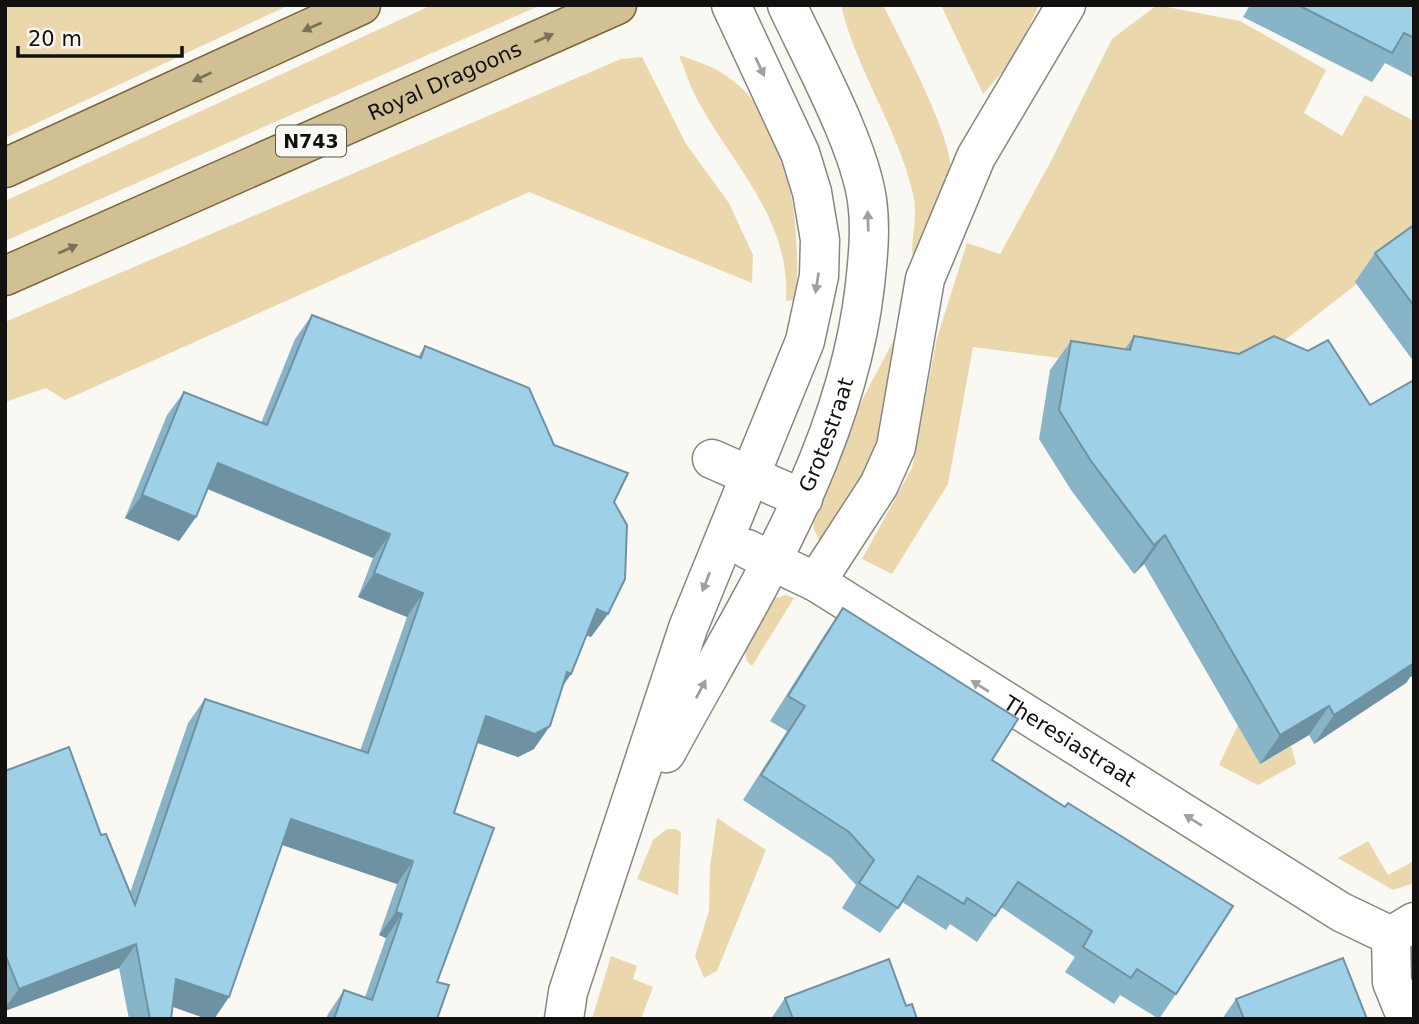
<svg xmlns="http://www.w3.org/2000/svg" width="1419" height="1024" font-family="'DejaVu Sans',sans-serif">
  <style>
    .green { fill: #ead8ac }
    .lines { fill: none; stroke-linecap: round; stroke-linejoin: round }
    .minor-casing { stroke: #888681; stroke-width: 41 }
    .major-casing { stroke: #7a6737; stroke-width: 41 }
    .minor { stroke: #fff; stroke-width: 38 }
    .major { stroke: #d1c094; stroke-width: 38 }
    .wall { fill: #88b4c8 }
    .shaded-wall { fill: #6f92a2 }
    .building { fill: #9ed1e8; stroke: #6f92a2; stroke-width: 2 }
    .oneway { fill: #7b7158 }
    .oneway2 { fill: #a0a09f }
    .labels { text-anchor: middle; stroke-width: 6; stroke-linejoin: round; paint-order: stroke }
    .shield { fill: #faf8f2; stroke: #585653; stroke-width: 2 }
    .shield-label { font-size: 19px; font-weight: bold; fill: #12110f }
    .street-label { font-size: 21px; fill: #12110f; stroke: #faf8f2 }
  </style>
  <rect width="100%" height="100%" fill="#faf8f2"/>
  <!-- green -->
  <g class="green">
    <path d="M 5,5 L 289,5 L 5,138 Z"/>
    <path d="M 432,5 L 541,5 L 5,241 L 5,201 Z"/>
    <path d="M 841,5 L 883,5 C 901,41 953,137 951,173 C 950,196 931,232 923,255 L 912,254 C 912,235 918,212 913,194 C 898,128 856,70 841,5 Z"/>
    <path d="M 941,5 L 1039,5 L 1014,59 L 983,94 Z"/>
    <path d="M 1157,5 L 1240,21 L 1326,70 L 1304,113 L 1342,136 L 1365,95 L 1414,121 L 1414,239 L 1253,365 L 1113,365 L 973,347 L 948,484 L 892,574 L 862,559 L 912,468 L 937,338 L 967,243 L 1000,254 L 1050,163 L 1112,39 Z"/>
    <path d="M 679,55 C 695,61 714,66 728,77 C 790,119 803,232 795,300 L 786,301 C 791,220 734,167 698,101 C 690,87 685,70 679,55 Z"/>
    <path d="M 642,57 L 686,144 L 729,203 L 753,255 L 752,283 L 529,192 L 65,400 L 46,388 L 5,402 L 5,322 L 621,59 Z"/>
    <path d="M 898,332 L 887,419 L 862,491 L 825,551 L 814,530 L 812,513 L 835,469 L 859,406 Z"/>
    <path d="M 786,595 L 794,598 L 752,666 L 747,661 L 744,648 L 773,599 Z"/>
    <path d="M 1242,724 L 1260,757 L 1257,759 L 1260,764 L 1291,746 L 1296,764 L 1258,785 L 1219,765 L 1237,727 Z"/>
    <path d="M 717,818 L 766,850 L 717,971 L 704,978 L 695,956 L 709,911 L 710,867 Z"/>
    <path d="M 667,829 L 675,829 L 681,832 L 678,895 L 637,879 L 653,840 Z"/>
    <path d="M 1368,841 L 1388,875 L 1414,861 L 1414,883 L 1393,890 L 1338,858 Z"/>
    <path d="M 611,956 L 637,966 L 633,979 L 653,987 L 641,1019 L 592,1019 Z"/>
  </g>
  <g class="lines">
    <!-- minor casing -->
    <g class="minor-casing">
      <g id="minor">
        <path d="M 712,459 L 803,499"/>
        <path id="s1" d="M 747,549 L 816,582 L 1341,912 L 1391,936 L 1414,922"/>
        <path d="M 816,582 L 879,485 L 896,447 L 925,279 L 976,157 L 1066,5"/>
        <path id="s2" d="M 666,753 C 746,605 846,456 865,285 C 868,257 871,228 867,200 C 859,144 812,59 787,5"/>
        <path d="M 1391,936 L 1392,982 L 1407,1019"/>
        <path d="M 564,1019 L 568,992 L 688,628 L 805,341 L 819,276 L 820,240 L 812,192 L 800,153 L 731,5"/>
      </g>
    </g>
    <!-- major casing -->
    <g class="major-casing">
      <g id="major">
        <path d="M 5,168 L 361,5"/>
        <path id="s3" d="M 5,276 L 617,5"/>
      </g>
    </g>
    <!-- minor -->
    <use href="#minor" class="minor"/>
    <!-- major -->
    <use href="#major" class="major"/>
  </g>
  <!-- wall -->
  <g class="wall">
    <path d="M 1250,5 L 1414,5 L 1414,78 L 1385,63 L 1372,82 L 1243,17 Z"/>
    <path d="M 1414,225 L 1414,362 L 1355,282 L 1375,253 Z"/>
    <path d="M 312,315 L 418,357 L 425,346 L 554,445 L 614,502 L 608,614 L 591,637 L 586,635 L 571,674 L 562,687 L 534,749 L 518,757 L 477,743 L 454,813 L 437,982 L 437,1019 L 326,1019 L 328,1014 L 344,990 L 365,997 L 386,938 L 379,935 L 397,884 L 282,845 L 229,997 L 214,1019 L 207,1019 L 173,1007 L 171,1019 L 129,1019 L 119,968 L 5,1011 L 5,771 L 101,835 L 130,893 L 188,723 L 205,699 L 360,751 L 407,617 L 358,597 L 373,558 L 207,489 L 196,517 L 179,541 L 125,518 L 167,415 L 184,392 L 261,423 L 295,339 Z"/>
    <path d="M 1134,336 L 1370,405 L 1414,380 L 1414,675 L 1410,677 L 1406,683 L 1314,744 L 1309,735 L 1260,764 L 1144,564 L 1134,574 L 1071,490 L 1039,439 L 1050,370 L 1071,341 L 1124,350 Z"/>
    <path d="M 843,608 L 992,760 L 1176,994 L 1159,1019 L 1120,995 L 1114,1004 L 1065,972 L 1075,957 L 1001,907 L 977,942 L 950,924 L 946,930 L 902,902 L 880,933 L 842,908 L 856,885 L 831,858 L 743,800 L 787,731 L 770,721 L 825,634 Z"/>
    <path d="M 785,998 L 906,1006 L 917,1019 L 771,1019 Z"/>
    <path d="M 1236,999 L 1367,1019 L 1222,1019 Z"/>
  </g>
  <!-- shaded-wall -->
  <g class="shaded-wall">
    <path d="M 218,463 L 390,534 L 373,558 L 201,486 Z"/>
    <path d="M 142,495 L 196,517 L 179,541 L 125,518 Z"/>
    <path d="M 1165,535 L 1144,564 L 1134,574 L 1154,545 Z"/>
    <path d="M 374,573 L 423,593 L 407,617 L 358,597 Z"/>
    <path d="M 597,609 L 608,614 L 591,637 L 580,633 Z"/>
    <path d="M 1414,663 L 1414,675 L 1410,677 L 1406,683 L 1314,744 L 1334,715 Z"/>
    <path d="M 567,672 L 571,674 L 555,697 Z"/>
    <path d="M 1329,706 L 1309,735 L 1260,764 L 1280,735 Z"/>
    <path d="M 486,716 L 550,726 L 534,749 L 518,757 L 470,740 Z"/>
    <path d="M 291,819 L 413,861 L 397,884 L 274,842 Z"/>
    <path d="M 396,912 L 402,914 L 386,938 L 379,935 Z"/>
    <path d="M 136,944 L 119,968 L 5,1011 L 5,1008 L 19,989 Z"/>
    <path d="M 176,979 L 229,997 L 214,1019 L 207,1019 L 160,1002 Z"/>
  </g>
  <!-- building -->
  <g class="building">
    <path d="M 1298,5 L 1414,5 L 1414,38 L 1404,33 L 1392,53 Z"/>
    <path d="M 1414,225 L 1414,306 L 1375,253 Z"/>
    <path d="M 312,315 L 421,358 L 425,346 L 529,388 L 554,445 L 628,473 L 614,502 L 627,525 L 625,579 L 608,614 L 597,609 L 571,674 L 567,672 L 550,726 L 535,734 L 486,716 L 454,813 L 494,828 L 437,982 L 449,985 L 437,1019 L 334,1019 L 344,990 L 372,1000 L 402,914 L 396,912 L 413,861 L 291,819 L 229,997 L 176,979 L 171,1019 L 150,1019 L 136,944 L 19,989 L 5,954 L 5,771 L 69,747 L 101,835 L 106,834 L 135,905 L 205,699 L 368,753 L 423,593 L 374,573 L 390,534 L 218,463 L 196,517 L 142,495 L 184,392 L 267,425 Z"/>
    <path d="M 1134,336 L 1239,354 L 1274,336 L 1308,351 L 1328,340 L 1370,405 L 1414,380 L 1414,663 L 1334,715 L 1329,706 L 1280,735 L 1165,535 L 1154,545 L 1091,461 L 1059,410 L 1071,341 L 1130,350 Z"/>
    <path d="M 843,608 L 1018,719 L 992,760 L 1065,807 L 1068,803 L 1233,906 L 1176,994 L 1137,969 L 1131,978 L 1083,947 L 1092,931 L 1018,882 L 995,916 L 967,898 L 964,904 L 918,876 L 898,908 L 859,883 L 874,860 L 849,832 L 761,775 L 805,706 L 788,696 Z"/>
    <path d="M 1343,958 L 1367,1019 L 1244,1019 L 1236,999 Z"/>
    <path d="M 889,959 L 906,1006 L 912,1004 L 917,1019 L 793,1019 L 785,998 Z"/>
  </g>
  <!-- one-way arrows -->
  <defs><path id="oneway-solid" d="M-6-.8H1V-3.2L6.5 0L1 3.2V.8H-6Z" transform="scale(1.75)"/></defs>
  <g class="oneway">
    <use href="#oneway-solid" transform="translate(312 27) rotate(156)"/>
    <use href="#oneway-solid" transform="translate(544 38) rotate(-24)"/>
    <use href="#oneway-solid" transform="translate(202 77) rotate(155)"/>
    <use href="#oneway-solid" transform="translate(68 249) rotate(-24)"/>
  </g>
  <g class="oneway2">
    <use href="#oneway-solid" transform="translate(760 67) rotate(65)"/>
    <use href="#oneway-solid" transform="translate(868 221) rotate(-92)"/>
    <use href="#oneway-solid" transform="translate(817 283) rotate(99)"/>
    <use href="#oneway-solid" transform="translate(706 582) rotate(111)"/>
    <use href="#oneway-solid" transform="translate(980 686) rotate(-148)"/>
    <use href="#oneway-solid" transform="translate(701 689) rotate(-62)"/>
    <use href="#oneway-solid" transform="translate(1193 820) rotate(-148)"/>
  </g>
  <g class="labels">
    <!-- shield labels -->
    <rect class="shield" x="276" y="125.5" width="70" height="31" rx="5"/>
    <g class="shield-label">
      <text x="311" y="148">N743</text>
    </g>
    <!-- street labels -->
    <g class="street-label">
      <text dy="7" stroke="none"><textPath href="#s3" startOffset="481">Royal Dragoons</textPath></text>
      <text dy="7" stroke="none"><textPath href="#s2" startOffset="357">Grotestraat</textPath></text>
      <text dy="7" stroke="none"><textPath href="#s1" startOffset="376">Theresiastraat</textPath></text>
    </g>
  </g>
  <!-- border -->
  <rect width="1419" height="1024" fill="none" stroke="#12110f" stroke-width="14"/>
  <!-- scale -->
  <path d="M18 46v10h164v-10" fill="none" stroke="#12110f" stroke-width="3.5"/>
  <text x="28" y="46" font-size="21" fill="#12110f" stroke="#faf8f2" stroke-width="5" paint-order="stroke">20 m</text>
</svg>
